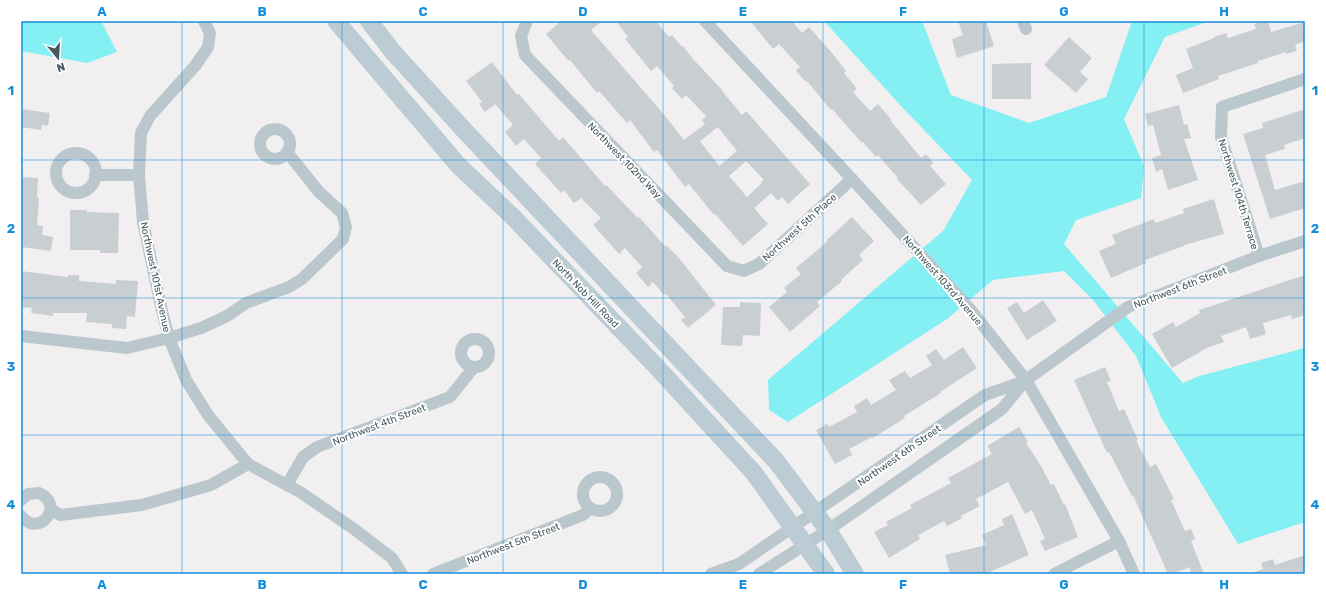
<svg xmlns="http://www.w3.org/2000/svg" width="1326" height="595" font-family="Rubik,sans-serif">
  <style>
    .water { fill: #84f0f3 }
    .building { fill: #c9ced2; fill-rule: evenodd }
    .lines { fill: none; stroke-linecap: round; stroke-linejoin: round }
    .street { stroke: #bac7cd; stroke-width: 12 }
    .secondary { stroke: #bbccd5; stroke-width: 18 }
    .grid { fill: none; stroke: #138fdb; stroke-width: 1; stroke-opacity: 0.55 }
    .labels { text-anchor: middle; stroke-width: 4; stroke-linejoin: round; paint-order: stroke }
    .street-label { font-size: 10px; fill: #46575e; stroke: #fff }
    .neatline { fill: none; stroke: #138fdb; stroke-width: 1.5 }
    .grid-label { font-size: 13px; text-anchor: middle; font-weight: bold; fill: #138fdb }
  </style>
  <rect width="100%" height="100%" fill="#f2eff0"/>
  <!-- water -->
  <g class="water">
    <path d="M 21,21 L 101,21 L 117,52 L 87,63 L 21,51 Z"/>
    <path d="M 824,21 L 922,21 L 951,95 L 1029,123 L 1106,97 L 1132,21 L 1209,21 L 1165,37 L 1124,119 L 1144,166 L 1141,198 L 1076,220 L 1064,244 L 1183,383 L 1199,376 L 1305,348 L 1305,522 L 1238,544 L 1161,417 L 1136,356 L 1093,300 L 1064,271 L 993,280 L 947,319 L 788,422 L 769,410 L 768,380 L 943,231 L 972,180 L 900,105 Z"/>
  </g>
  <!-- building -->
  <g class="building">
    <path d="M 561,21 L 602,21 L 591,30 L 666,117 L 684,140 L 705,124 L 702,120 L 706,116 L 686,95 L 682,99 L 672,88 L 674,86 L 657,66 L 651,71 L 625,39 L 628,37 L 616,21 L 656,21 L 669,37 L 672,35 L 682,47 L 683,46 L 693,59 L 722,90 L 722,91 L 742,115 L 746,111 L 810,184 L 788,204 L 782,197 L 778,201 L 771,193 L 754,208 L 768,224 L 743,246 L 715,214 L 714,215 L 689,184 L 685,187 L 657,150 L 654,152 L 630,120 L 627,123 L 599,91 L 597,93 L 570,60 L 569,61 L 560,51 L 546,34 ZM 718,127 L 737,151 L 719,166 L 700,141 ZM 746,161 L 764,180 L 761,182 L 762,183 L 747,197 L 729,176 Z"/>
    <path d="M 750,21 L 792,21 L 802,33 L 809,27 L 832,53 L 846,71 L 844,73 L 857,89 L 853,92 L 870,111 L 878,104 L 891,119 L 890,120 L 921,158 L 926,154 L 933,163 L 930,166 L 946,184 L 921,205 L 897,179 L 898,178 L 878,155 L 876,157 L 863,142 L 862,143 L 832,109 L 831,110 L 807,81 L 806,82 L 796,71 L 800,67 L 779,44 L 773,49 Z"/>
    <path d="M 958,21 L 986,21 L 994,46 L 957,58 L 952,39 L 963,35 Z"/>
    <path d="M 1263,21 L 1268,21 L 1271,32 L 1305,22 L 1305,41 L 1295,45 L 1297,51 L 1286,54 L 1286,52 L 1258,61 L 1258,63 L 1218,76 L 1219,79 L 1183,93 L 1176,75 L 1193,68 L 1186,49 L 1214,38 L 1214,37 L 1226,33 L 1228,38 L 1256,29 L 1254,24 Z"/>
    <path d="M 1069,37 L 1092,58 L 1080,72 L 1088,79 L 1076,93 L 1044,65 Z"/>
    <path d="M 492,62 L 517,95 L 519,94 L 559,141 L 563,137 L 605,186 L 606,185 L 638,218 L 639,217 L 666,247 L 667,246 L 679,258 L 716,305 L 688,328 L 681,320 L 685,317 L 666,294 L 664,295 L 653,282 L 648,287 L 636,273 L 642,267 L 625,248 L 619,254 L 593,225 L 601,218 L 581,198 L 574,203 L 564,190 L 561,193 L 535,164 L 541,158 L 524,139 L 516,146 L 505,132 L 513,125 L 495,104 L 485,112 L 479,104 L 482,102 L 466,81 Z"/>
    <path d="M 1031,63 L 1031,99 L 992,99 L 992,64 Z"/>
    <path d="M 1179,105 L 1184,125 L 1187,124 L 1191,138 L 1184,139 L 1198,180 L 1168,190 L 1162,169 L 1156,172 L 1152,158 L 1161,155 L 1153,125 L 1148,126 L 1145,114 Z"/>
    <path d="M 21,109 L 50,113 L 48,126 L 42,125 L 41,130 L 21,127 Z"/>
    <path d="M 1305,109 L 1305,138 L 1284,145 L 1285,149 L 1265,155 L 1275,190 L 1305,181 L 1305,208 L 1270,219 L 1243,134 L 1263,128 L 1262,123 Z"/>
    <path d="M 21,177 L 38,178 L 37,198 L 39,198 L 37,225 L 43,226 L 42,235 L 53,237 L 51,251 L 21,247 Z"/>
    <path d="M 1214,199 L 1224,234 L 1184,245 L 1184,246 L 1145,260 L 1146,263 L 1111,278 L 1099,251 L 1116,244 L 1112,235 L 1154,219 L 1155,223 L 1184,213 L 1183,209 Z"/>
    <path d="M 70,210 L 87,210 L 87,212 L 119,213 L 118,253 L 100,253 L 100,250 L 70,250 Z"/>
    <path d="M 852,217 L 874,241 L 859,255 L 863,260 L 841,280 L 842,281 L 817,302 L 820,306 L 790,332 L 769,307 L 787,292 L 784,288 L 801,274 L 796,268 L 828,241 L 827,240 Z"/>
    <path d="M 21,271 L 68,277 L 68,275 L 79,275 L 79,281 L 116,284 L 116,280 L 138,281 L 135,317 L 127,316 L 126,329 L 112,328 L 112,324 L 86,322 L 87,313 L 53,313 L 53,316 L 31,313 L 32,308 L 21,307 Z"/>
    <path d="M 1305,275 L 1305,315 L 1292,319 L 1291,315 L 1263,323 L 1266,334 L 1250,339 L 1246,327 L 1221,336 L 1224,342 L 1207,348 L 1172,368 L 1152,334 L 1173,322 L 1176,327 L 1200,313 L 1199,310 Z"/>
    <path d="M 1043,300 L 1057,321 L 1027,340 L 1007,308 L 1017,302 L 1024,313 Z"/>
    <path d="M 740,302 L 761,303 L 760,336 L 743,335 L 742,346 L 721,345 L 723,307 L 740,307 Z"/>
    <path d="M 963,347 L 977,368 L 940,392 L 941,393 L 904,416 L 905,418 L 873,438 L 872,437 L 849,449 L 852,455 L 835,464 L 816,430 L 827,424 L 829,427 L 857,412 L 854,406 L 867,398 L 871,405 L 896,390 L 889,380 L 905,371 L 910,378 L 932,365 L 926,356 L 936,349 L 944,360 Z"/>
    <path d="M 1105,367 L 1111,381 L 1107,382 L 1119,411 L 1124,409 L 1138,440 L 1136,441 L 1150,467 L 1156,464 L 1174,499 L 1171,500 L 1185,531 L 1191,529 L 1195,539 L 1191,541 L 1204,574 L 1191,574 L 1190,567 L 1172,574 L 1168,574 L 1133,495 L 1132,496 L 1109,452 L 1107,453 L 1074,380 Z"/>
    <path d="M 1019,427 L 1028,442 L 1026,443 L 1041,466 L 1051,485 L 1054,484 L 1064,505 L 1065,504 L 1078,537 L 1045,551 L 1040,541 L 1045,539 L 1032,510 L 1025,514 L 1008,482 L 976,499 L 980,506 L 961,516 L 962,518 L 947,526 L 944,521 L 918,535 L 920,539 L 889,558 L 874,532 L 888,525 L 886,522 L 912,508 L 910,505 L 951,483 L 948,478 L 992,454 L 987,446 Z"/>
    <path d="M 1012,514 L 1029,555 L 985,574 L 950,574 L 945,555 L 986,545 L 982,535 L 1004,525 L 1002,519 Z"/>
    <path d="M 1305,555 L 1305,574 L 1254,574 L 1254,572 L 1263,569 L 1261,563 L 1273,559 L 1275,565 Z"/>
  </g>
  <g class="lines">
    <!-- street -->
    <g class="street">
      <path d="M 204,21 L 210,33 L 208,47 L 195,66 L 150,116 L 141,133 L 139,175 L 143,222 L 162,311 L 169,338 L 186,380 L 208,415 L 248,464 L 300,492 L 354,529 L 392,558 L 402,574"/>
      <path d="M 527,21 L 521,36 L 525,55 L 727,266 L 744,271 L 759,264 L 852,179"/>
      <path d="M 705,21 L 852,179 L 970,309 L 1026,380 L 1119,541 L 1134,574"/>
      <path d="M 1023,21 L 1026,29"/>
      <circle cx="275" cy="144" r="15"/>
      <circle cx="76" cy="173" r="20"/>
      <path d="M 95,175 L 139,175"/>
      <path d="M 1259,256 L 1221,137 L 1222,107 L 1305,79"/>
      <path d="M 21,336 L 127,348 L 169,338 L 201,328 L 227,316 L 246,303 L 289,287 L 302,279 L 343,239 L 346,227 L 342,213 L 319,192 L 287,152"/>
      <circle cx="475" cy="353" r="14"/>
      <circle cx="600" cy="494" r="17"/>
      <path d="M 287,485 L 303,457 L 317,447 L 450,397 L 474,367"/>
      <path d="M 21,500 L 28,494 L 39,493 C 66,505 39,539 21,516"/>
      <path d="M 51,509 L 60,515 L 142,505 L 211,485 L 248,464"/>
      <path d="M 433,574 L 583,515 L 590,508"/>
      <path d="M 711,574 L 739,564 L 985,395 L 1025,381"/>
      <path d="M 759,574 L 828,530 L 1002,409 L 1026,380 L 1128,307 L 1259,256 L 1305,241"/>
      <path d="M 1054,574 L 1119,541"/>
    </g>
    <!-- secondary -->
    <g class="secondary">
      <path d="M 336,21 L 458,165 L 512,216 L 654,364 L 754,473 L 826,574"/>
      <path d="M 369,21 L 393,52 L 464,130 L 776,461 L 828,530 L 855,574"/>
    </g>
  </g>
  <!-- grid -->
  <path class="grid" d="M 182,21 L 182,574M 342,21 L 342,574M 503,21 L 503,574M 663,21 L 663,574M 823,21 L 823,574M 984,21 L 984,574M 1144,21 L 1144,574M 21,160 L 1305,160M 21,298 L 1305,298M 21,435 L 1305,435"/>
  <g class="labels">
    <!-- street labels -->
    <g class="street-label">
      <text transform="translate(625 160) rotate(46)" y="4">Northwest 102nd Way</text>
      <text transform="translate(1239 194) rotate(73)" y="4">Northwest 104th Terrace</text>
      <text transform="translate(799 227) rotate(-42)" y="4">Northwest 5th Place</text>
      <text transform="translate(156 277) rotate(78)" y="4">Northwest 101st Avenue</text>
      <text transform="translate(943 280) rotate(49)" y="4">Northwest 103rd Avenue</text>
      <text transform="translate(1180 287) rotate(-21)" y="4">Northwest 6th Street</text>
      <text transform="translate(586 293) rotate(46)" y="4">North Nob Hill Road</text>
      <text transform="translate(379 424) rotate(-21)" y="4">Northwest 4th Street</text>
      <text transform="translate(899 455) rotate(-35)" y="4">Northwest 6th Street</text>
      <text transform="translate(513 543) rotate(-21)" y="4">Northwest 5th Street</text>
    </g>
  </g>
  <!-- border -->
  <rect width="1326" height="595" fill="none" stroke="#ffffff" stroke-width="44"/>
  <!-- north arrow -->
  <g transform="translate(58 58) rotate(162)" stroke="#ffffff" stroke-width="3" paint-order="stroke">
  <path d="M0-3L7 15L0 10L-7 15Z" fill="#46575e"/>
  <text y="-6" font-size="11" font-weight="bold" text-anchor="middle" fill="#46575e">N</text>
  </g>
  <rect x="22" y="22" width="1282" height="551" class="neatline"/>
  <g class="grid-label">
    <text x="102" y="16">A</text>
    <text x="262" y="16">B</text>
    <text x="423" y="16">C</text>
    <text x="583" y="16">D</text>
    <text x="743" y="16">E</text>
    <text x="903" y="16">F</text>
    <text x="1064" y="16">G</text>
    <text x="1224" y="16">H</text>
    <text x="11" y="95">1</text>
    <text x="1315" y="95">1</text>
    <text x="11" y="233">2</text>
    <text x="1315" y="233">2</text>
    <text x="11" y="371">3</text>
    <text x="1315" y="371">3</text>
    <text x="11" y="509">4</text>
    <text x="1315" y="509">4</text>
    <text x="102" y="589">A</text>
    <text x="262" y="589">B</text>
    <text x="423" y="589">C</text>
    <text x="583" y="589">D</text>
    <text x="743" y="589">E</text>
    <text x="903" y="589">F</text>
    <text x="1064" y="589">G</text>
    <text x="1224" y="589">H</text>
  </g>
</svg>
